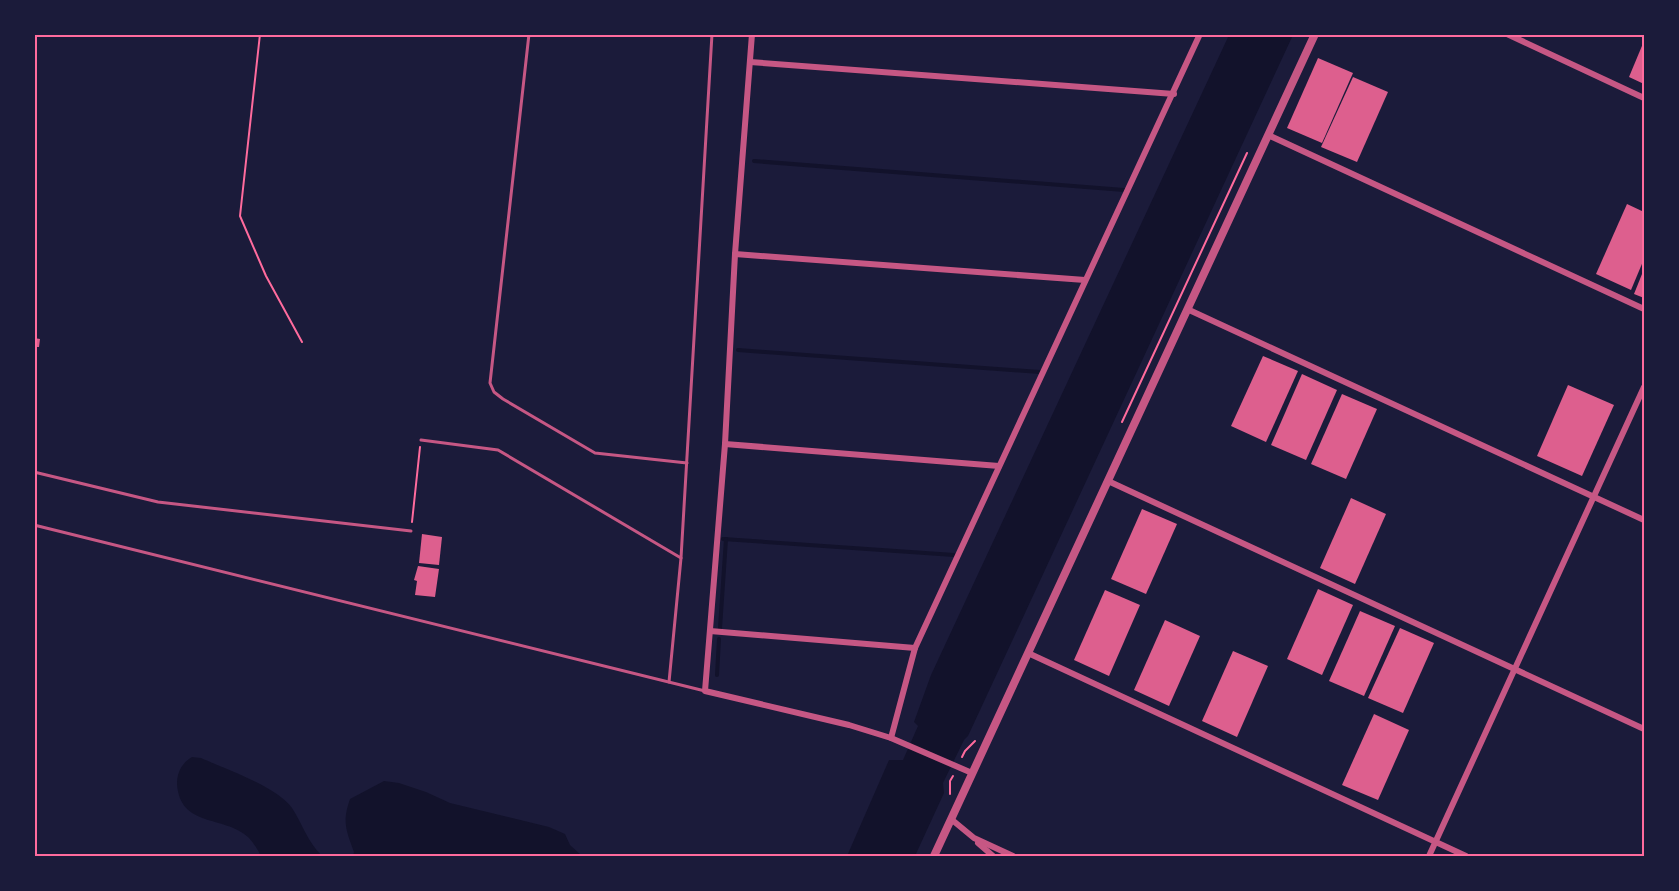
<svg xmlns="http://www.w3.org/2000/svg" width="1679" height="891" font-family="Mulish,sans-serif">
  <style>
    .water { fill: #12122b }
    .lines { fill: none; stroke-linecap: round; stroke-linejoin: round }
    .stream { stroke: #12122b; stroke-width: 4 }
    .building { fill: #dd5f8e }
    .path { stroke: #ff6b9d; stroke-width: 2 }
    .service { stroke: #c65784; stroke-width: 3 }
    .minor { stroke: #c65784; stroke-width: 6 }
    .tertiary { stroke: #c65784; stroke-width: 8 }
    .neatline { fill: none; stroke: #ff6b9d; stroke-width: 2 }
  </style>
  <rect width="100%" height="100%" fill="#1b1b3a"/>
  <!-- water -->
  <g class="water">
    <path d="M 1229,35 L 1293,35 L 968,736 L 964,740 L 943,783 L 944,793 L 915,856 L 847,856 L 889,760 L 903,760 L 918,726 L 914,722 L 931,675 Z"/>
    <path d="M 192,757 L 201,758 C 226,769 277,787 292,808 C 303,825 307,841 322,856 L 261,856 C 258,850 253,842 248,837 C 224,815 180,828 177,784 C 177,772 182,763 192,757 Z"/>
    <path d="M 384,781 L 399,783 L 426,792 L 450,803 L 549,827 L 565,834 L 570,845 L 582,856 L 353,856 L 354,852 C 346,830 342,822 350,799 Z"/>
  </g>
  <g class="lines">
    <!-- stream -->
    <g class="stream">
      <path d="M 754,161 L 1124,190"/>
      <path d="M 738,350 L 1040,372"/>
      <path d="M 723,539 L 954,555"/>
      <path d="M 720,628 L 726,539"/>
      <path d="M 717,675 L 719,639"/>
    </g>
  </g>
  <!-- building -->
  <g class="building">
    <path d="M 1644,41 L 1644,84 L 1629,77 Z"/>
    <path d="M 1318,58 L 1353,73 L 1322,143 L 1287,128 Z"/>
    <path d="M 1353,77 L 1388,92 L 1357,162 L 1321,147 Z"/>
    <path d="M 1627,204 L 1644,212 L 1644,259 L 1631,290 L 1596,274 Z"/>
    <path d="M 1644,269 L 1644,298 L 1634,294 Z"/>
    <path d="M 34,338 L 40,339 L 39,347 L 34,347 Z"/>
    <path d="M 1263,356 L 1298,371 L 1266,442 L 1231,426 Z"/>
    <path d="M 1302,374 L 1337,390 L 1306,460 L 1271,445 Z"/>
    <path d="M 1568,385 L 1614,405 L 1582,476 L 1537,456 Z"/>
    <path d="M 1342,394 L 1377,409 L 1346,479 L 1311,464 Z"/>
    <path d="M 1351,498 L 1386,514 L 1355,584 L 1320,568 Z"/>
    <path d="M 1142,509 L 1177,524 L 1146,594 L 1111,579 Z"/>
    <path d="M 422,534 L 442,537 L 439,565 L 419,563 Z"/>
    <path d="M 418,566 L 439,569 L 435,597 L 415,595 L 417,581 L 414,580 Z"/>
    <path d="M 1318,589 L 1353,605 L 1322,675 L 1287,659 Z"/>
    <path d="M 1105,590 L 1140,605 L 1109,676 L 1074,660 Z"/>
    <path d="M 1360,611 L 1395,626 L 1364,696 L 1329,681 Z"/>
    <path d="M 1165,620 L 1200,636 L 1169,706 L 1134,690 Z"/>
    <path d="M 1400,628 L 1434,643 L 1403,713 L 1368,698 Z"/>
    <path d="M 1233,651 L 1268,666 L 1237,737 L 1202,721 Z"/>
    <path d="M 1374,714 L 1409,730 L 1378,800 L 1342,785 Z"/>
  </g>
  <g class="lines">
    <!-- path -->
    <g class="path">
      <path d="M 260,34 L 240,216 L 266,276 L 302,342"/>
      <path d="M 1122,422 L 1247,153"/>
      <path d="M 412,522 L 420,447"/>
      <path d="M 962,757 L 965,751 L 975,741"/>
      <path d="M 950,794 L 950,781 L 953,776"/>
    </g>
    <!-- service -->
    <g class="service">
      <path d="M 529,34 L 490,383 L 494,392 L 503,399 L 595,453 L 687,463"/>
      <path d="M 421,440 L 498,450 L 681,558"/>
      <path d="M 34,472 L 158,502 L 411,531"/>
      <path d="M 34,525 L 705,691"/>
      <path d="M 669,682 L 681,558 L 712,34"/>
    </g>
    <!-- minor -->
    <g class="minor">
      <path d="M 752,34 L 735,254 L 725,444 L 705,691 L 849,725 L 891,738 L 972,773"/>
      <path d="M 1507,34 L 1644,98"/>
      <path d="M 750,62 L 1174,94"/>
      <path d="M 1268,135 L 1644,309"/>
      <path d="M 735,254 L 1085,280"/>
      <path d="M 1187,309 L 1644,520"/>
      <path d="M 725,444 L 999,466"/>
      <path d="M 1108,481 L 1644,729"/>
      <path d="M 710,631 L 915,648"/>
      <path d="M 1028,653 L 1466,856"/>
      <path d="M 891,738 L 915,648 L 1200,34"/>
      <path d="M 951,819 L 974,838 L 1013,856"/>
      <path d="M 978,843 L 993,856"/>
      <path d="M 1429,856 L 1644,387"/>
    </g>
    <!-- tertiary -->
    <path class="tertiary" d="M 934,856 L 1315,34"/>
  </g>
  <!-- border -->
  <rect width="1679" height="891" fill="none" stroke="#1b1b3a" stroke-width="72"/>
  <rect x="36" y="36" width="1607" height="819" class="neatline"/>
</svg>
